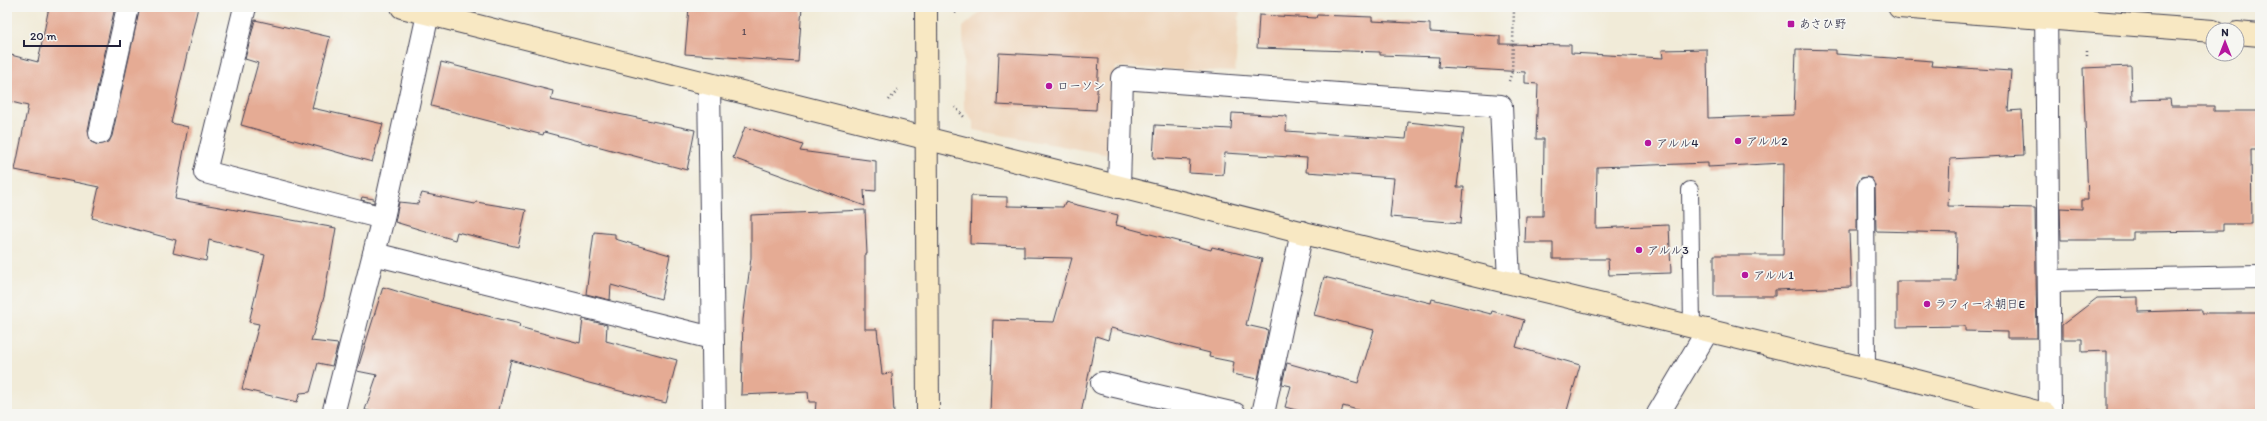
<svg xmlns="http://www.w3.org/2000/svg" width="2267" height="421" font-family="Itim,'Klee One',sans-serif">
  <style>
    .built { fill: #efd6bc }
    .building { fill: #e5ab94 }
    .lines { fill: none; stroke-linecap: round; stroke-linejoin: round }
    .lane-casing { stroke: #414053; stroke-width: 18 }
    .street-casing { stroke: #414053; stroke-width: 24 }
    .secondary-casing { stroke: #414053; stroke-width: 24 }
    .path { stroke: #414053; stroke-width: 2.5; stroke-dasharray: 1 3; stroke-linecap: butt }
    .lane { stroke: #fff; stroke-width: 16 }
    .street { stroke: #fff; stroke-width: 22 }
    .secondary { stroke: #f8e8c3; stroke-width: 22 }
    .poi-dot { fill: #b5179e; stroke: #f6f6f2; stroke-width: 1.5 }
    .labels { text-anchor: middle; stroke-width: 3.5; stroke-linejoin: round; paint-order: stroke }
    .number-label { font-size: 10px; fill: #534451 }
    .poi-label { font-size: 12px; fill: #22223b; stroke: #f6f6f2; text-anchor: start }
  </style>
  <rect width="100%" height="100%" fill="#f6f6f2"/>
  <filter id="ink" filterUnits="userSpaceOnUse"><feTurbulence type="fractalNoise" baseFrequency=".025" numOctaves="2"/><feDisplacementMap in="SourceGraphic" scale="8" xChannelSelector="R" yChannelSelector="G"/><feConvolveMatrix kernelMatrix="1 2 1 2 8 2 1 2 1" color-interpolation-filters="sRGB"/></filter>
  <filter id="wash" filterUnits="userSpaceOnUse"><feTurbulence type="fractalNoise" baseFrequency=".012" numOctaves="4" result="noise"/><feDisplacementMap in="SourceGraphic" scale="16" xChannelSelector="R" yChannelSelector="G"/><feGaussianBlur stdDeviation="0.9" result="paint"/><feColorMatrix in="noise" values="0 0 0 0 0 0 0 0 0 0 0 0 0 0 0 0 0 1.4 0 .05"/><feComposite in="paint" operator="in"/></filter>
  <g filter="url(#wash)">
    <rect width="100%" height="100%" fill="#f1ebd8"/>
    <!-- built -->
    <path class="built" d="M 986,7 L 1240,7 L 1235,72 L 1115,67 L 1110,155 L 974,130 L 974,123 L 964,108 L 963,27 Z"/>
    <g id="blocks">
      <!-- building -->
      <g class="building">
        <path d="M 49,7 L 115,7 L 88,130 L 91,142 L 98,145 L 109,142 L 112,136 L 140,7 L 198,7 L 171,123 L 188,127 L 175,199 L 336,228 L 324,297 L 311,341 L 338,344 L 332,366 L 318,363 L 310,392 L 300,393 L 297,402 L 242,389 L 259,324 L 249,322 L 265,255 L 209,240 L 206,261 L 173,253 L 176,240 L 92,218 L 99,187 L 15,170 L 28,106 L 7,101 L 7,54 L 38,62 Z"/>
        <path d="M 689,7 L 802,7 L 798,62 L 685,54 Z"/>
        <path d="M 1259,15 L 1316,18 L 1317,15 L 1372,17 L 1372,21 L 1430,24 L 1430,32 L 1500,36 L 1500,44 L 1571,45 L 1571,53 L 1663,58 L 1662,50 L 1707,49 L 1708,118 L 1794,115 L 1796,49 L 1836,50 L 1836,54 L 1933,61 L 1932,66 L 2011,71 L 2008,111 L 2022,110 L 2024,155 L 1950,159 L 1948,206 L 2035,208 L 2037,338 L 2007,338 L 2007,332 L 1965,331 L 1965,326 L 1897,327 L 1897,281 L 1956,281 L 1957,233 L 1876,231 L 1875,186 L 1871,178 L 1866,177 L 1861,178 L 1857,186 L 1857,231 L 1849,231 L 1851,287 L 1775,290 L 1775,296 L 1714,296 L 1714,255 L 1783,255 L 1784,163 L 1708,167 L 1708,163 L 1597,167 L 1596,228 L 1669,225 L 1671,273 L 1609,275 L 1608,259 L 1553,259 L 1553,243 L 1525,243 L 1526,216 L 1543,216 L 1544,139 L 1536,139 L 1538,84 L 1525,83 L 1525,72 L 1438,67 L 1439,57 L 1380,55 L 1380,52 L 1257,48 Z"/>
        <path d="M 255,20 L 330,37 L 312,108 L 383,124 L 372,162 L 241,125 L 258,63 L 245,59 Z"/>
        <path d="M 999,53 L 1099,58 L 1096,110 L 997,105 Z"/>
        <path d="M 441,62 L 553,91 L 551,100 L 695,130 L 687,170 L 544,132 L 543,135 L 431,106 Z"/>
        <path d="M 2131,66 L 2132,100 L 2170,99 L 2171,106 L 2214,106 L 2214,111 L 2260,111 L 2260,150 L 2251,150 L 2252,224 L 2223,224 L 2223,231 L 2133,232 L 2133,240 L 2061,240 L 2060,208 L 2082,209 L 2082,200 L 2088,200 L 2083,68 Z"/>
        <path d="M 1232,113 L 1287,116 L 1286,131 L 1406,139 L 1408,122 L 1464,128 L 1457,187 L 1464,187 L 1461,223 L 1390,217 L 1394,178 L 1306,172 L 1307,158 L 1225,153 L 1223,175 L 1189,173 L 1190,160 L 1153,158 L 1155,125 L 1231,129 Z"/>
        <path d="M 745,127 L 803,145 L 800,151 L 876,161 L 876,191 L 864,190 L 865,206 L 733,158 Z"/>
        <path d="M 422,193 L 475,204 L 476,202 L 526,210 L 518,247 L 457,232 L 455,240 L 395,222 L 399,202 L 418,204 Z"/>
        <path d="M 971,196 L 1007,197 L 1007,206 L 1063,207 L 1065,202 L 1118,215 L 1116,225 L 1211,250 L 1212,247 L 1262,259 L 1246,325 L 1268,330 L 1258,379 L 1232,374 L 1234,362 L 1209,357 L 1210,353 L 1111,328 L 1108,340 L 1096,336 L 1081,414 L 990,414 L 993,320 L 1054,322 L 1072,258 L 1024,257 L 1024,246 L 970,244 Z"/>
        <path d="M 362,197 L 374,199 L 374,203 L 361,200 Z"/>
        <path d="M 865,210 L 867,254 L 865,254 L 865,329 L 877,329 L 882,374 L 892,373 L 894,414 L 815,414 L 816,402 L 809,402 L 808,392 L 741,395 L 743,320 L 751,258 L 751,215 Z"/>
        <path d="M 594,232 L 615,234 L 615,239 L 670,255 L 661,299 L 611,285 L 610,300 L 586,294 Z"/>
        <path d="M 1324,277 L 1431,303 L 1432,299 L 1491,314 L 1492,311 L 1524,320 L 1516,347 L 1580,365 L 1566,414 L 1372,414 L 1343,406 L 1341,414 L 1311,414 L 1285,407 L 1291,386 L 1282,384 L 1287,363 L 1358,383 L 1374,330 L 1314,315 Z"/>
        <path d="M 383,287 L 443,305 L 520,324 L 519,327 L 580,343 L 583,319 L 607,325 L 606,341 L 677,360 L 666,403 L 589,383 L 511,360 L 498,414 L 381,414 L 365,410 L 377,375 L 357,371 Z"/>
        <path d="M 2138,297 L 2138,312 L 2202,310 L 2202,313 L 2260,313 L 2260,414 L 2107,413 L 2107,351 L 2082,352 L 2082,339 L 2062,339 L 2062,325 L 2097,298 Z"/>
      </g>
    </g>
  </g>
  <g filter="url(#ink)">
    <use href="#blocks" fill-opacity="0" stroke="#414053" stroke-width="1"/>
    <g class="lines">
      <!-- lane casing -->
      <g class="lane-casing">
        <g id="lane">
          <path d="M 1866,186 L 1867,369"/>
          <path d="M 1690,190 L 1692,326"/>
        </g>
      </g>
      <!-- street casing -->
      <g class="street-casing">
        <g id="street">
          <path d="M 245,7 L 205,172 L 383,218"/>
          <path d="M 2046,7 L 2050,414"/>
          <path d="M 709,86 L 714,414"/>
          <path d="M 100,133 L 128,7"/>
          <path d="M 1119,187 L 1122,78 L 1501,106 L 1509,281"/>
          <path d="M 374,254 L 712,338"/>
          <path d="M 2049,281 L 2260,277"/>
          <path d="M 1102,383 L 1235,414"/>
          <path d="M 333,414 L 383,218 L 428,14"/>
          <path d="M 1263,414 L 1302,232"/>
          <path d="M 1658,414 L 1708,330"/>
        </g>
      </g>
      <!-- secondary casing -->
      <g class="secondary-casing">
        <g id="secondary">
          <path d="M 402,7 L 1308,234 L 1917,381 L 2045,414"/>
          <path d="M 926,7 L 928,414"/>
          <path d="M 1899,7 L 2213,31"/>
          <path d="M 2237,33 L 2260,35"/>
        </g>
      </g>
      <!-- path -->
      <g class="path">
        <path d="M 955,13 L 962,7"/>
        <path d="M 2087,56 L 2087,49"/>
        <path d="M 1509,81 L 1512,72 L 1514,10"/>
        <path d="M 889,100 L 898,90"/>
        <path d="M 955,107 L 965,118"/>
      </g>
      <!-- lane -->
      <use href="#lane" class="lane"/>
      <!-- street -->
      <use href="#street" class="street"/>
      <!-- secondary -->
      <use href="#secondary" class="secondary"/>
    </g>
  </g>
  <!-- markers -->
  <g class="poi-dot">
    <rect x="1787" y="20" width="8" height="8" rx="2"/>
    <circle cx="1049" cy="86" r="4"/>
    <circle cx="1738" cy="141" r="4"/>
    <circle cx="1648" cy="143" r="4"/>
    <circle cx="1639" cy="250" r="4"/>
    <circle cx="1745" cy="275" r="4"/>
    <circle cx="1927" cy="304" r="4"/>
  </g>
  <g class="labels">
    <!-- number labels -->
    <g class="number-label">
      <text x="744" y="35">1</text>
    </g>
    <!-- poi labels -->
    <g class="poi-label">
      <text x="1799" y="28">あさひ野</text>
      <text x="1057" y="90">ローソン</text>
      <text x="1746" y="145">アルル2</text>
      <text x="1656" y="147">アルル4</text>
      <text x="1647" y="254">アルル3</text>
      <text x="1753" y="279">アルル1</text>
      <text x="1935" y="308">ラフィーネ朝日E</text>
    </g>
  </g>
  <!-- margin -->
  <rect width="2267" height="421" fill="none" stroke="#f6f6f2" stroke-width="24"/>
  <!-- north arrow -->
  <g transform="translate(2225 42)"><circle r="19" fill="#f6f6f2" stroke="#a1a1a9"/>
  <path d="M0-3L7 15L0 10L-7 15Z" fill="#b5179e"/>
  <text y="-6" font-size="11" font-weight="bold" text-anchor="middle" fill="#22223b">N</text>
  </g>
  <!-- scale -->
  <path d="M24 40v6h96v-6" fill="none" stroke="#22223b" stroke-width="2"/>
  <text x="30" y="40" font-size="12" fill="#22223b" stroke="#f6f6f2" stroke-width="3" paint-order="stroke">20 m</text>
</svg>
